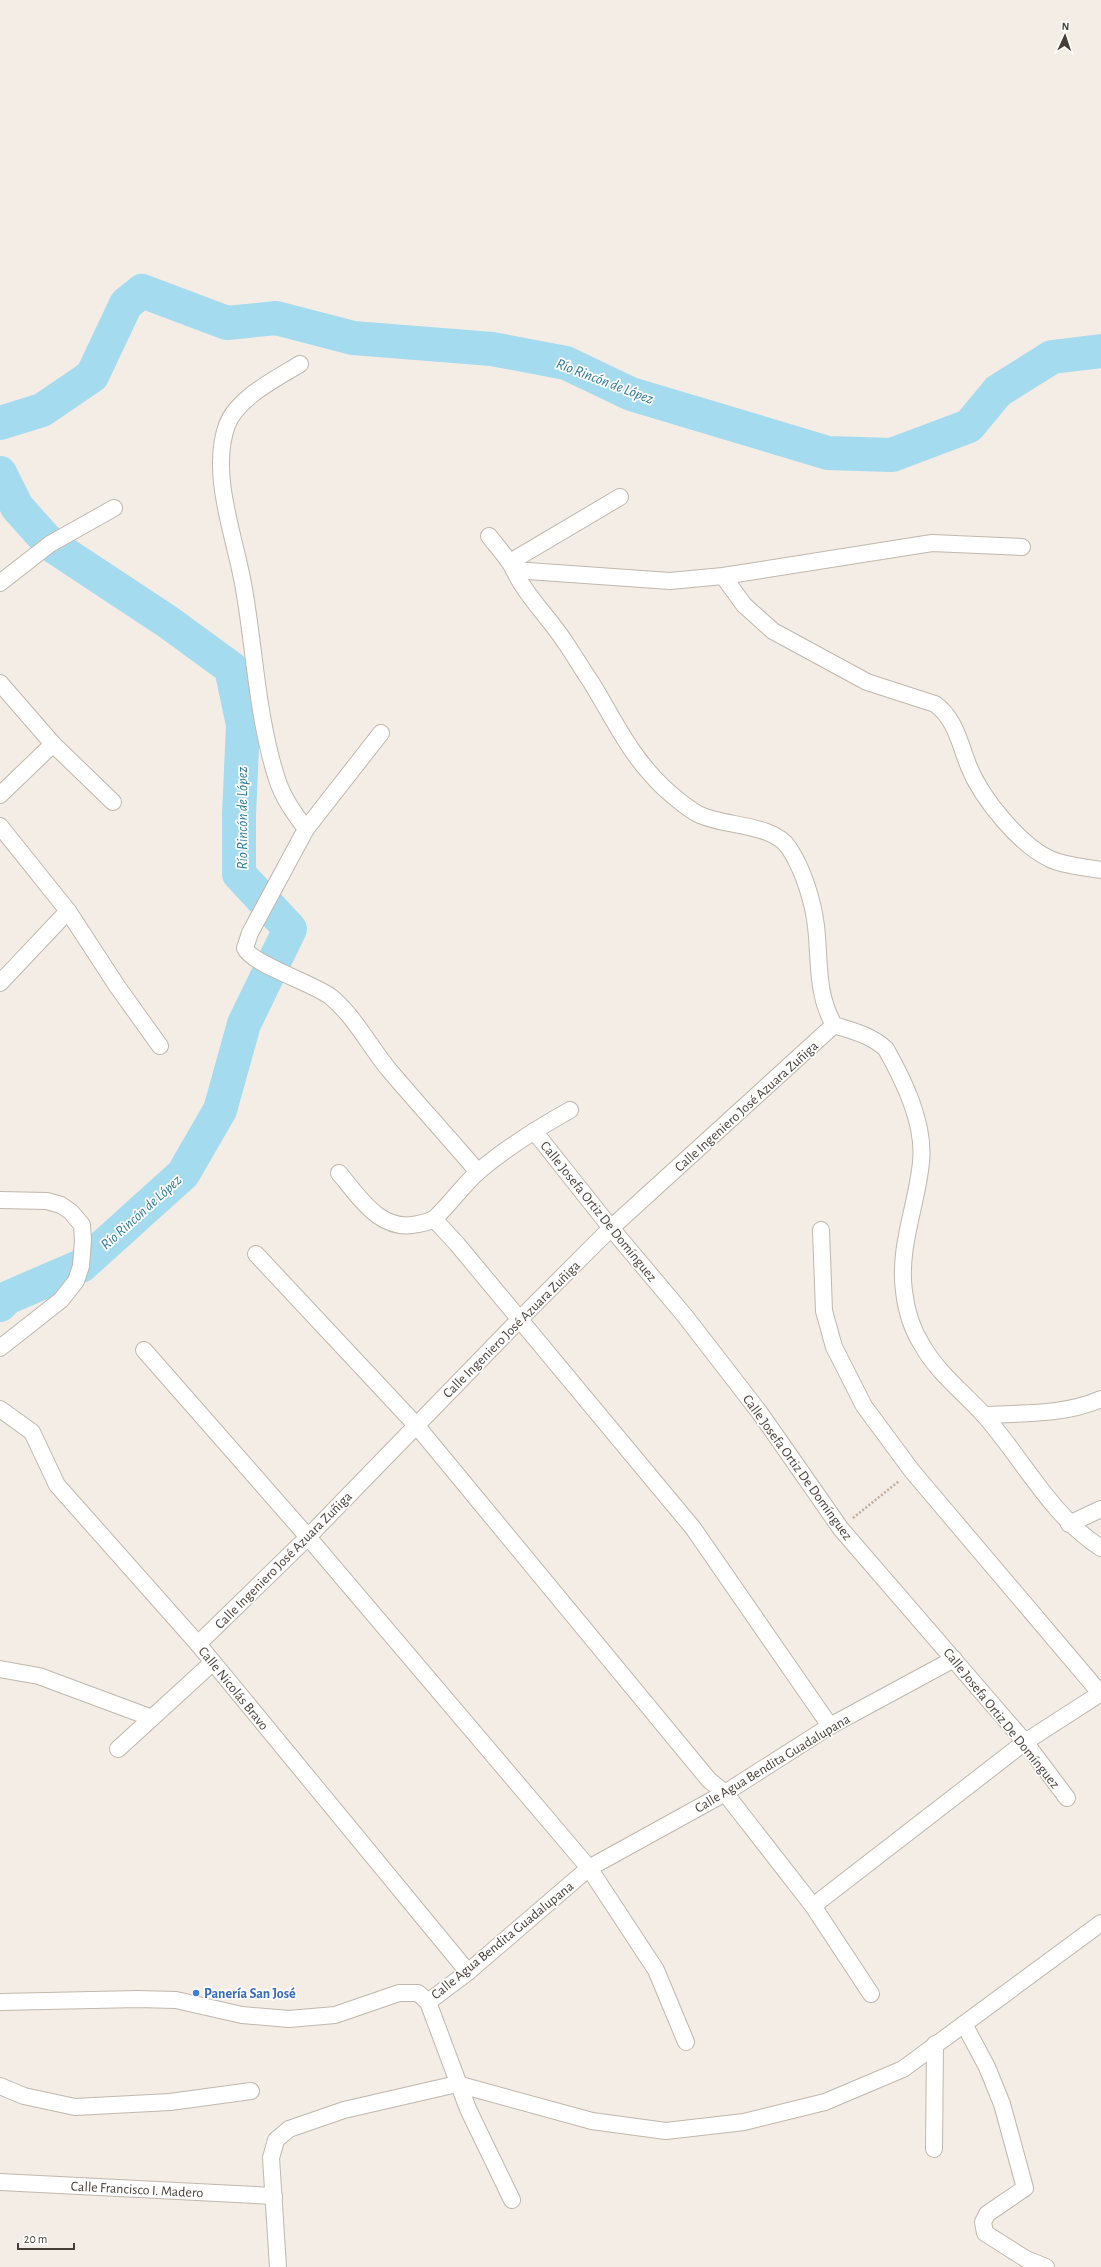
<svg xmlns="http://www.w3.org/2000/svg" width="1101" height="2267" font-family="'Alegreya Sans',sans-serif">
  <style>
    .lines { fill: none; stroke-linecap: round; stroke-linejoin: round }
    .river { stroke: #a4dbef; stroke-width: 34 }
    .street-casing { stroke: #c1b7ac; stroke-width: 18 }
    .path { stroke: #c0ad9b; stroke-width: 2.5; stroke-dasharray: 2 2; stroke-linecap: butt }
    .street { stroke: #fff; stroke-width: 16 }
    .shop-dot { fill: #3f7fe0; stroke: #fff; stroke-width: 1.5 }
    .labels { text-anchor: middle; stroke-width: 3.5; stroke-linejoin: round; paint-order: stroke }
    .street-label { font-size: 14px; fill: #463d36; stroke: #fff }
    .shop-label { font-size: 14px; font-weight: bold; fill: #366cbe; stroke: #fff; text-anchor: start }
    .water-label { font-size: 15px; font-style: italic; fill: #2c7a97; stroke: #fff }
  </style>
  <rect width="100%" height="100%" fill="#f3ede6"/>
  <g class="lines">
    <!-- river -->
    <g class="river">
      <path d="M 0,423 L 42,410 L 92,376 L 126,304 L 142,291 L 227,323 L 276,318 L 353,338 L 492,349 L 566,363 L 631,394 L 828,453 L 892,455 L 969,426 L 998,391 L 1052,357 L 1101,351"/>
      <path d="M 0,473 L 17,507 L 50,544 L 168,622 L 231,668 L 243,725 L 239,815 L 239,874 L 290,929 L 244,1024 L 220,1110 L 183,1174 L 81,1266 L 7,1298 L 0,1305"/>
    </g>
    <!-- street casing -->
    <g class="street-casing">
      <g id="street">
        <path d="M 300,364 C 277,378 237,398 227,425 C 209,475 236,539 244,589 C 255,652 257,717 277,779 C 283,798 294,813 306,829 L 250,933 L 245,948 C 251,964 313,983 331,997 C 355,1017 370,1047 390,1071 C 419,1105 449,1138 478,1172"/>
        <path d="M 489,536 C 496,545 504,554 510,563 C 515,571 518,579 523,586 C 535,605 552,622 565,642 C 574,655 582,669 591,682 C 615,721 629,754 663,787 C 674,797 685,807 698,814 C 723,827 773,823 789,848 C 803,869 813,901 816,926 C 820,961 816,994 834,1025 C 853,1031 871,1035 886,1049 C 904,1081 925,1124 921,1162 C 917,1205 898,1247 904,1291 C 906,1310 912,1329 922,1345 C 937,1372 963,1392 984,1415 C 1023,1459 1050,1515 1101,1548"/>
        <path d="M 510,562 L 620,497"/>
        <path d="M 514,570 L 670,581 L 723,576 L 932,543 L 1022,547"/>
        <path d="M 723,576 L 744,605 L 773,631 L 867,682 L 935,704 C 956,719 960,745 969,767 C 982,799 1020,845 1050,859 C 1065,866 1085,867 1101,870"/>
        <path d="M 0,583 L 50,544 L 114,508"/>
        <path d="M 0,683 L 53,744 L 113,802"/>
        <path d="M 0,795 L 53,744"/>
        <path d="M 0,826 L 68,911 L 117,986 L 160,1046"/>
        <path d="M 306,829 L 381,733"/>
        <path d="M 0,983 L 68,911"/>
        <path d="M 534,1131 L 611,1228 L 685,1316 L 760,1413 L 841,1529 L 1025,1742 L 1067,1798"/>
        <path d="M 339,1173 C 360,1198 381,1233 418,1224 C 424,1223 431,1221 435,1218 C 451,1203 463,1185 479,1171 C 507,1147 538,1128 570,1110"/>
        <path d="M 0,1200 L 47,1201 L 61,1205 L 71,1212 L 82,1225 L 83,1240 L 81,1266 L 76,1281 L 61,1300 L 0,1348"/>
        <path d="M 434,1219 L 457,1244 L 693,1528 L 830,1726"/>
        <path d="M 821,1230 L 824,1311 L 834,1347 L 864,1406 L 912,1471 L 1101,1694"/>
        <path d="M 256,1254 L 416,1425 L 709,1780 L 725,1793 L 813,1906 L 871,1994"/>
        <path d="M 144,1350 L 308,1537 L 589,1868 L 656,1970 L 686,2042"/>
        <path d="M 0,1409 L 32,1432 L 57,1485 L 198,1644 L 468,1972"/>
        <path d="M 984,1415 C 1023,1413 1065,1415 1101,1399"/>
        <path d="M 1069,1524 L 1101,1509"/>
        <path d="M 198,1644 L 308,1537 L 520,1319 L 611,1228 L 834,1025"/>
        <path d="M 0,1669 L 39,1676 L 152,1718"/>
        <path d="M 118,1749 L 212,1663"/>
        <path d="M 813,1906 L 1025,1742 L 1101,1693"/>
        <path d="M 0,2002 L 138,1999 L 176,2000 L 242,2015 L 289,2019 L 335,2015 L 399,1993 L 418,1993 L 428,2002 L 468,2109 L 512,2200"/>
        <path d="M 428,2002 L 468,1972 L 589,1868 L 725,1793 L 830,1726 L 954,1659"/>
        <path d="M 964,2024 L 987,2067 L 1002,2104 L 1025,2188 L 987,2214 L 983,2222 L 985,2233 L 1026,2259 L 1046,2267"/>
        <path d="M 0,2086 L 24,2096 L 75,2107 L 170,2102 L 251,2091"/>
        <path d="M 934,2149 L 935,2044"/>
        <path d="M 0,2182 L 274,2196"/>
        <path d="M 278,2267 L 271,2158 L 276,2140 L 289,2129 L 344,2110 L 457,2084 L 592,2121 L 666,2131 L 744,2122 L 825,2102 L 903,2069 L 1101,1923"/>
      </g>
    </g>
    <!-- path -->
    <path class="path" d="M 853,1518 L 899,1481"/>
    <!-- street -->
    <use href="#street" class="street"/>
  </g>
  <!-- markers -->
  <circle class="shop-dot" cx="196" cy="1993" r="4"/>
  <g class="labels">
    <!-- street labels -->
    <g class="street-label">
      <text transform="translate(746 1106) rotate(-42)" y="5">Calle Ingeniero José Azuara Zuñiga</text>
      <text transform="translate(599 1211) rotate(51)" y="5">Calle Josefa Ortiz De Domínguez</text>
      <text transform="translate(511 1329) rotate(-45)" y="5">Calle Ingeniero José Azuara Zuñiga</text>
      <text transform="translate(798 1467) rotate(54)" y="5">Calle Josefa Ortiz De Domínguez</text>
      <text transform="translate(283 1560) rotate(-45)" y="5">Calle Ingeniero José Azuara Zuñiga</text>
      <text transform="translate(234 1688) rotate(51)" y="5">Calle Nicolás Bravo</text>
      <text transform="translate(1002 1718) rotate(51)" y="5">Calle Josefa Ortiz De Domínguez</text>
      <text transform="translate(772 1763) rotate(-31)" y="5">Calle Agua Bendita Guadalupana</text>
      <text transform="translate(502 1940) rotate(-39)" y="5">Calle Agua Bendita Guadalupana</text>
      <text transform="translate(137 2189) rotate(3)" y="5">Calle Francisco I. Madero</text>
    </g>
    <!-- shop labels -->
    <g class="shop-label">
      <text x="204" y="1998">Panería San José</text>
    </g>
    <!-- water labels -->
    <g class="water-label">
      <text transform="translate(605 381) rotate(21)" y="5">Río Rincón de López</text>
      <text transform="translate(242 818) rotate(-90)" y="5">Río Rincón de López</text>
      <text transform="translate(141 1212) rotate(-42)" y="5">Río Rincón de López</text>
    </g>
  </g>
  <!-- north arrow -->
  <g transform="translate(1065 36) rotate(3)" stroke="#ffffff" stroke-width="3" paint-order="stroke">
  <path d="M0-3L7 15L0 10L-7 15Z" fill="#463d36"/>
  <text y="-6" font-size="11" font-weight="bold" text-anchor="middle" fill="#463d36">N</text>
  </g>
  <!-- scale -->
  <path d="M18 2243v6h56v-6" fill="none" stroke="#463d36" stroke-width="2"/>
  <text x="24" y="2243" font-size="12" fill="#463d36" stroke="#ffffff" stroke-width="3" paint-order="stroke">20 m</text>
</svg>
